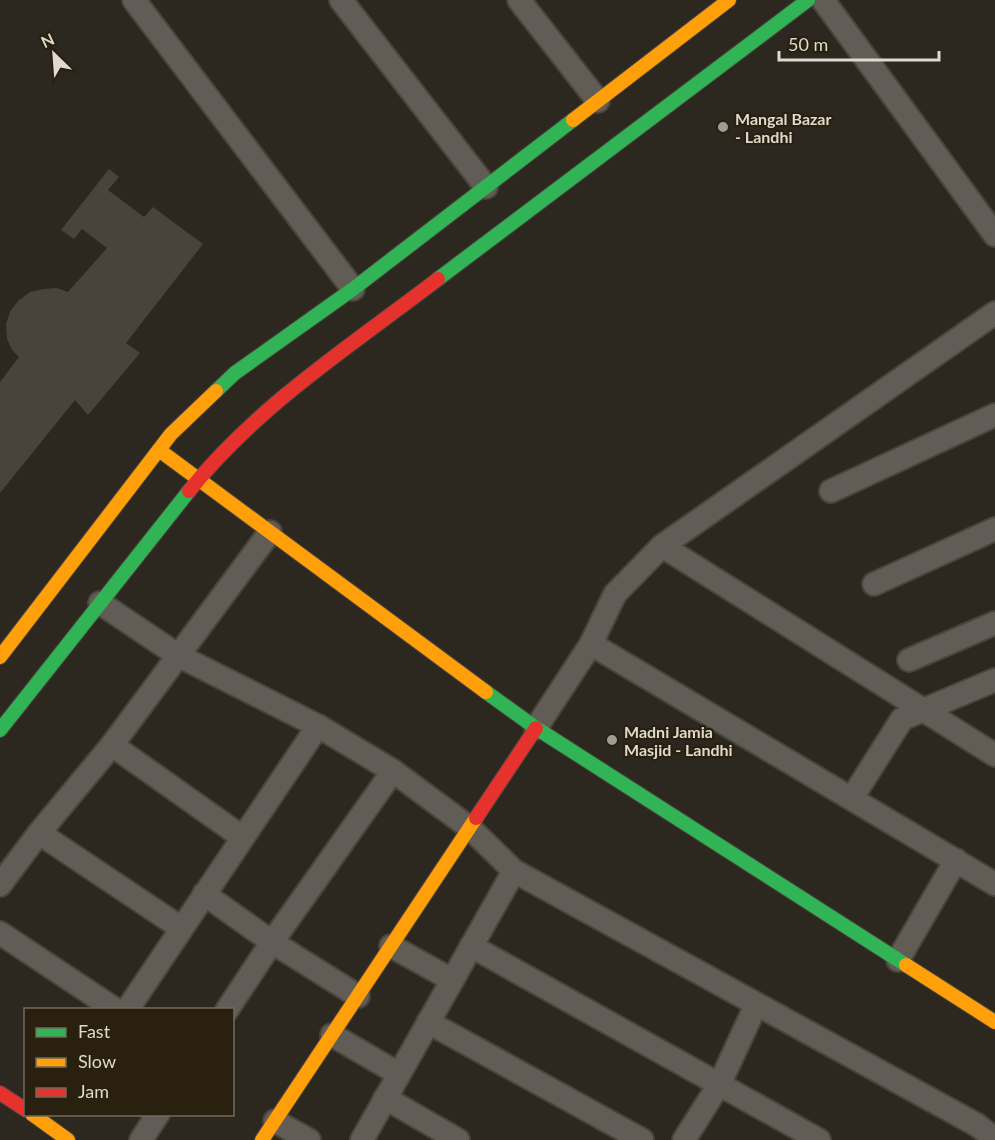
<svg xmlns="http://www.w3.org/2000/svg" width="995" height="1140" font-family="Lato,sans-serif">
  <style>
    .building { fill: #48433b }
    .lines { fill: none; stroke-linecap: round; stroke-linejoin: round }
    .street-casing { stroke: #49453d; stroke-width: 26 }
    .fast-casing { stroke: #49453d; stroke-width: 16 }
    .slow-casing { stroke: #49453d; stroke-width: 16 }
    .jam-casing { stroke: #49453d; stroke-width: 16 }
    .street { stroke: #615d56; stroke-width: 22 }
    .fast { stroke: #30b455; stroke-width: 14 }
    .slow { stroke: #ff9f0a; stroke-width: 14 }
    .jam { stroke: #e5322d; stroke-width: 14 }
    .poi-dot { fill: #a19b91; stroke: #292010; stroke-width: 2 }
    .labels { text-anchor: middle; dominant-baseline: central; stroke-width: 4.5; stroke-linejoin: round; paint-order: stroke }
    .poi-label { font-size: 16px; font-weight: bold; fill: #dfd9ce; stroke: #292010; text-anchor: start }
  </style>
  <rect width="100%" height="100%" fill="#2d281f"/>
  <!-- building -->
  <polygon class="building" points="109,169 119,177 108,190 144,217 153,207 203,244 126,343 140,353 88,415 75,400 0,493 0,382 19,357 12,350 7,339 6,324 10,312 18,301 30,292 44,289 57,288 68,292 107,248 82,229 74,239 61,230"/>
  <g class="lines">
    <defs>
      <g id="street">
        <polyline points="134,0 353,289"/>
        <polyline points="341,0 486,187"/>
        <polyline points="519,0 598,101"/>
        <polyline points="823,0 995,235"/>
        <polyline points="831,491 995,415"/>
        <polyline points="662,546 995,755"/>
        <polyline points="874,584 995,529"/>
        <polyline points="100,603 179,656 318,726 393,771 470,828 514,871 977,1125 995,1139"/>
        <polyline points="591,644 995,884"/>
        <polyline points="909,660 995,623"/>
        <polyline points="536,728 591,644 615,594 662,546 995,313"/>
        <polyline points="112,745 242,837"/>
        <polyline points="852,798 902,719 995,680"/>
        <polyline points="39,833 181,928"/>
        <polyline points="0,885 39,833 112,745 270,532"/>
        <polyline points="204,894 272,942 358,996"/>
        <polyline points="0,933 116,1010"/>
        <polyline points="391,946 452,980"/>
        <polyline points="471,946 819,1140"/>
        <polyline points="898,960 956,860"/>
        <polyline points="127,1010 318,726"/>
        <polyline points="227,1010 272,942 393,771"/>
        <polyline points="428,1022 642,1140"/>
        <polyline points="332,1035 399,1074"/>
        <polyline points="385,1098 458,1140"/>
        <polyline points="275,1121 309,1140"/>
        <polyline points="141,1140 158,1114"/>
        <polyline points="362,1140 514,871"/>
        <polyline points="684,1140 720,1083 756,1005"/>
      </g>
      <g id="fast">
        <polyline points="438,279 808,0"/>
        <polyline points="216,391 235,373 353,289 573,120"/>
        <polyline points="486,692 536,728 906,965"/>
        <polyline points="0,730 189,491"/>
      </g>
      <g id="slow">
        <polyline points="573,120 729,0"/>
        <polyline points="159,450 486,692"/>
        <polyline points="0,657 171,434 216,391"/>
        <polyline points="906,965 995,1022"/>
        <polyline points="32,1114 68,1140"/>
        <polyline points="262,1140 476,818"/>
      </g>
      <g id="jam">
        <path d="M189,491C258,405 352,345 438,279"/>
        <polyline points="476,818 536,728"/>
        <polyline points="0,1093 26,1110"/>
      </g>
    </defs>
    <!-- street casing -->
    <use href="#street" class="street-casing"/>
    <!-- fast casing -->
    <use href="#fast" class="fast-casing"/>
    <!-- slow casing -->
    <use href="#slow" class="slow-casing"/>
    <!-- jam casing -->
    <use href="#jam" class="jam-casing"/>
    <!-- street -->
    <use href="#street" class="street"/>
    <!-- fast -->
    <use href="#fast" class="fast"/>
    <!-- slow -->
    <use href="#slow" class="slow"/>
    <!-- jam -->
    <use href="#jam" class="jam"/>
  </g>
  <!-- markers -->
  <g class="poi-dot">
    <circle cx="723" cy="127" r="6"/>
    <circle cx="612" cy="740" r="6"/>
  </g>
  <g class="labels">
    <!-- poi labels -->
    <g class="poi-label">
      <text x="735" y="118">Mangal Bazar<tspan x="735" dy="18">- Landhi</tspan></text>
      <text x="624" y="731">Madni Jamia<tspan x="624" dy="18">Masjid - Landhi</tspan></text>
    </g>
  </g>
  <!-- legend -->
  <rect x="24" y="1008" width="210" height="108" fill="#292010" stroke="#726a5c" stroke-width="1.5"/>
  <rect x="36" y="1028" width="30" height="9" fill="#30b455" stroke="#726a5c" stroke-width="1.5"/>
  <text x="78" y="1038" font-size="18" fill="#dfd9ce">Fast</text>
  <rect x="36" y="1058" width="30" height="9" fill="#ff9f0a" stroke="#726a5c" stroke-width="1.5"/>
  <text x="78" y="1068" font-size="18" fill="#dfd9ce">Slow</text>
  <rect x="36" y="1088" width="30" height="9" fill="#e5322d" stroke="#726a5c" stroke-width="1.5"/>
  <text x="78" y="1098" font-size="18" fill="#dfd9ce">Jam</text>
  <!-- north arrow -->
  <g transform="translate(54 54) rotate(335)" stroke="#292010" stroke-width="4.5" paint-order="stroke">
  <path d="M0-4.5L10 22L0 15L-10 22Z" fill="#dfd9ce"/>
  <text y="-9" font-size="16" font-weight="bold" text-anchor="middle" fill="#dfd9ce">N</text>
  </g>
  <!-- scale -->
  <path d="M779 51v9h160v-9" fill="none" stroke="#dfd9ce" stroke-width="3"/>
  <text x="788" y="51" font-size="18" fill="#dfd9ce" stroke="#292010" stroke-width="4.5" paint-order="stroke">50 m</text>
</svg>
